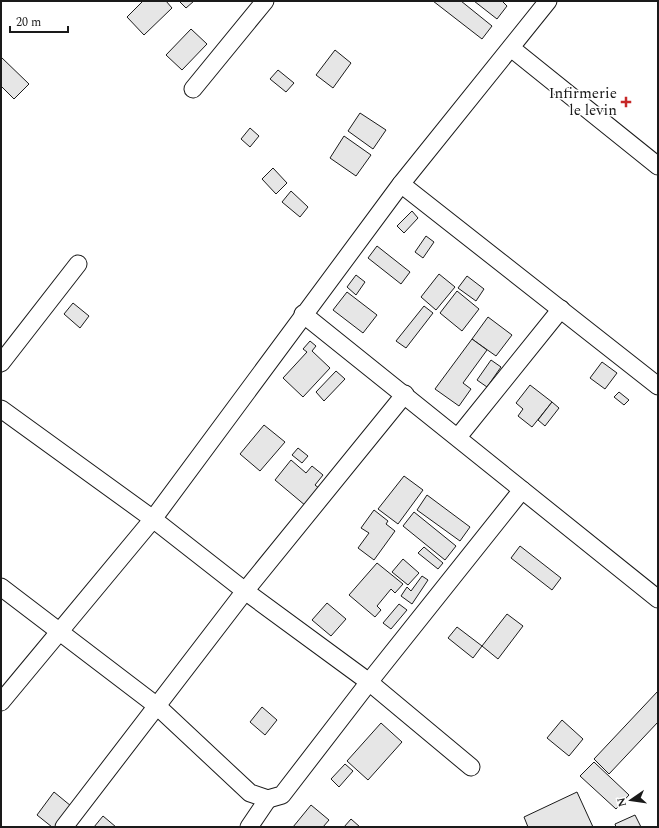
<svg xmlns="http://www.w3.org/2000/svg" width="659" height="828" font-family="Spectral,serif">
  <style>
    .building { fill: #e6e6e6; stroke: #1a1a1a }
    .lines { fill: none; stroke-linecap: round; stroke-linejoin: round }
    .street-casing { stroke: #1a1a1a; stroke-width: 19 }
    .street { stroke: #fff; stroke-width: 17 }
    .poi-dot { fill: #c62828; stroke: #fff; stroke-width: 1.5 }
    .labels { text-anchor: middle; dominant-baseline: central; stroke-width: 3; stroke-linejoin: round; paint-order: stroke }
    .poi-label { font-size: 15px; fill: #1a1a1a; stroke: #fff; text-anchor: end }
  </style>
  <rect width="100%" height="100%" fill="#fff"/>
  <!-- building -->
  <g class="building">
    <polygon points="143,1 166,1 172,8 144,35 127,17"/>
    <polygon points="179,1 194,1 186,8"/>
    <polygon points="433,1 461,1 492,26 482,39"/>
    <polygon points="474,1 502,1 507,6 497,19"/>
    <polygon points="191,29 207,44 182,70 166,55"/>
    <polygon points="335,50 351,63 333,88 316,75"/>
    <polygon points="1,57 29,84 14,99 1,86"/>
    <polygon points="278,70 294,83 286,92 270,79"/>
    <polygon points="360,113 386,130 373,149 348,131"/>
    <polygon points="250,128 259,136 250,147 241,139"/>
    <polygon points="344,136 371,155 356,176 330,158"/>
    <polygon points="273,168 287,183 276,194 262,179"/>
    <polygon points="291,191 308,207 300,217 282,202"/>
    <polygon points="412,211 418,218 404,233 397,226"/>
    <polygon points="426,236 434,242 423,258 415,252"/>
    <polygon points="377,246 410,272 401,284 368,258"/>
    <polygon points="439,274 455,287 436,310 421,297"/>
    <polygon points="356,275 365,282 356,295 347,287"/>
    <polygon points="467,276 484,289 476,301 458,288"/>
    <polygon points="457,291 479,309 462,331 440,313"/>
    <polygon points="347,292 377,315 363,333 333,310"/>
    <polygon points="73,303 89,316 80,328 64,314"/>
    <polygon points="424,306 433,313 406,348 396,341"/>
    <polygon points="488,317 512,335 496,356 472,339"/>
    <polygon points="472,339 487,350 463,383 471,389 459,406 435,389"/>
    <polygon points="310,341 316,346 312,351 330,368 303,397 283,378 307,352 303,349"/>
    <polygon points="491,360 501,367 487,387 477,380"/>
    <polygon points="602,362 617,373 605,389 590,378"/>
    <polygon points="336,371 345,379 324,401 316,392"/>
    <polygon points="530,385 552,402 532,427 518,416 523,409 516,403"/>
    <polygon points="619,392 629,400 624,405 614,397"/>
    <polygon points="552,402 559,408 545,426 538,420"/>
    <polygon points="264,425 285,442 260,471 240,454"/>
    <polygon points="298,448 308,456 302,463 292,455"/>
    <polygon points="291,460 306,473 312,466 323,475 315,485 320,489 306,506 275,480"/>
    <polygon points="404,476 423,490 398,524 378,509"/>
    <polygon points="427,495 470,527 460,541 417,510"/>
    <polygon points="374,510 388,521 386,524 395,531 374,560 358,548 369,533 361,528"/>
    <polygon points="414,512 456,546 445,560 403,526"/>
    <polygon points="520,546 561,578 552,590 511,558"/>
    <polygon points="424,547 443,563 438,569 418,553"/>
    <polygon points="403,559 419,573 408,585 392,572"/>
    <polygon points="377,563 403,584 395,593 391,589 377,606 381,610 375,617 349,595"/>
    <polygon points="422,576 428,580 412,604 401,596 407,587 411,591"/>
    <polygon points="327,603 346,619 331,636 312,620"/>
    <polygon points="399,604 407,610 391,629 383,623"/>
    <polygon points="507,614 523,626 498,659 482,646"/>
    <polygon points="457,627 482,646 473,658 448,638"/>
    <polygon points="658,691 658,722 609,774 594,759"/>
    <polygon points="262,707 277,720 265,735 250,722"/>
    <polygon points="562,720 583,739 569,756 547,738"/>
    <polygon points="381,723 402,742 368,780 347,761"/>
    <polygon points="594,762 629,795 616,809 580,776"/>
    <polygon points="345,764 353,771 339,787 331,779"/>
    <polygon points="54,792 71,806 55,827 52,827 37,815"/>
    <polygon points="577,792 593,827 528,827 524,817"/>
    <polygon points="311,805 329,820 323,827 293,827"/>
    <polygon points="635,815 641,827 616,827 615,824"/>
    <polygon points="103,816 116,827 94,827"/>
    <polygon points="351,819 360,827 344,827"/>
  </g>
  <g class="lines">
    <defs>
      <g id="street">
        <polyline points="511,48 658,166"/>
        <polyline points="193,89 265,1"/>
        <polyline points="401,184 658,386"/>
        <polyline points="303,314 658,599"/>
        <polyline points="1,363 78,264"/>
        <polyline points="1,409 153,519 245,591 369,682 471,767"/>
        <polyline points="458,437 561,309"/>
        <polyline points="1,587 157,706 250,793 268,799 282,795 369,682 522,490"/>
        <polyline points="1,702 153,519 401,184 548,1"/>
        <polyline points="64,827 245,591 405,394"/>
        <polyline points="249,827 268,799"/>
      </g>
    </defs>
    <!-- street casing -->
    <use href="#street" class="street-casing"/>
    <!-- street -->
    <use href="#street" class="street"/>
  </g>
  <!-- markers -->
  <path class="poi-dot" d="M624 96h4v4h4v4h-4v4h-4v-4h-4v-4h4z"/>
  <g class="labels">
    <!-- poi labels -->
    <g class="poi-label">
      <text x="617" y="93">Infirmerie<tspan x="617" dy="17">le levin</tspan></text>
    </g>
  </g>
  <!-- border -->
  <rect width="659" height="828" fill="none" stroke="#1a1a1a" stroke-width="4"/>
  <!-- north arrow -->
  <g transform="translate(631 800) rotate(257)" stroke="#ffffff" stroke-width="3" paint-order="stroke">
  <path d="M0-3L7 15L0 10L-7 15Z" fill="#1a1a1a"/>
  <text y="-6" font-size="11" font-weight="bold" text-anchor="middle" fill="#1a1a1a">N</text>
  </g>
  <!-- scale -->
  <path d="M10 26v6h58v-6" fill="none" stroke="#1a1a1a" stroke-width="2"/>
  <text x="16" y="26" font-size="12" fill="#1a1a1a" stroke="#ffffff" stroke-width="3" paint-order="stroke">20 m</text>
</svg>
